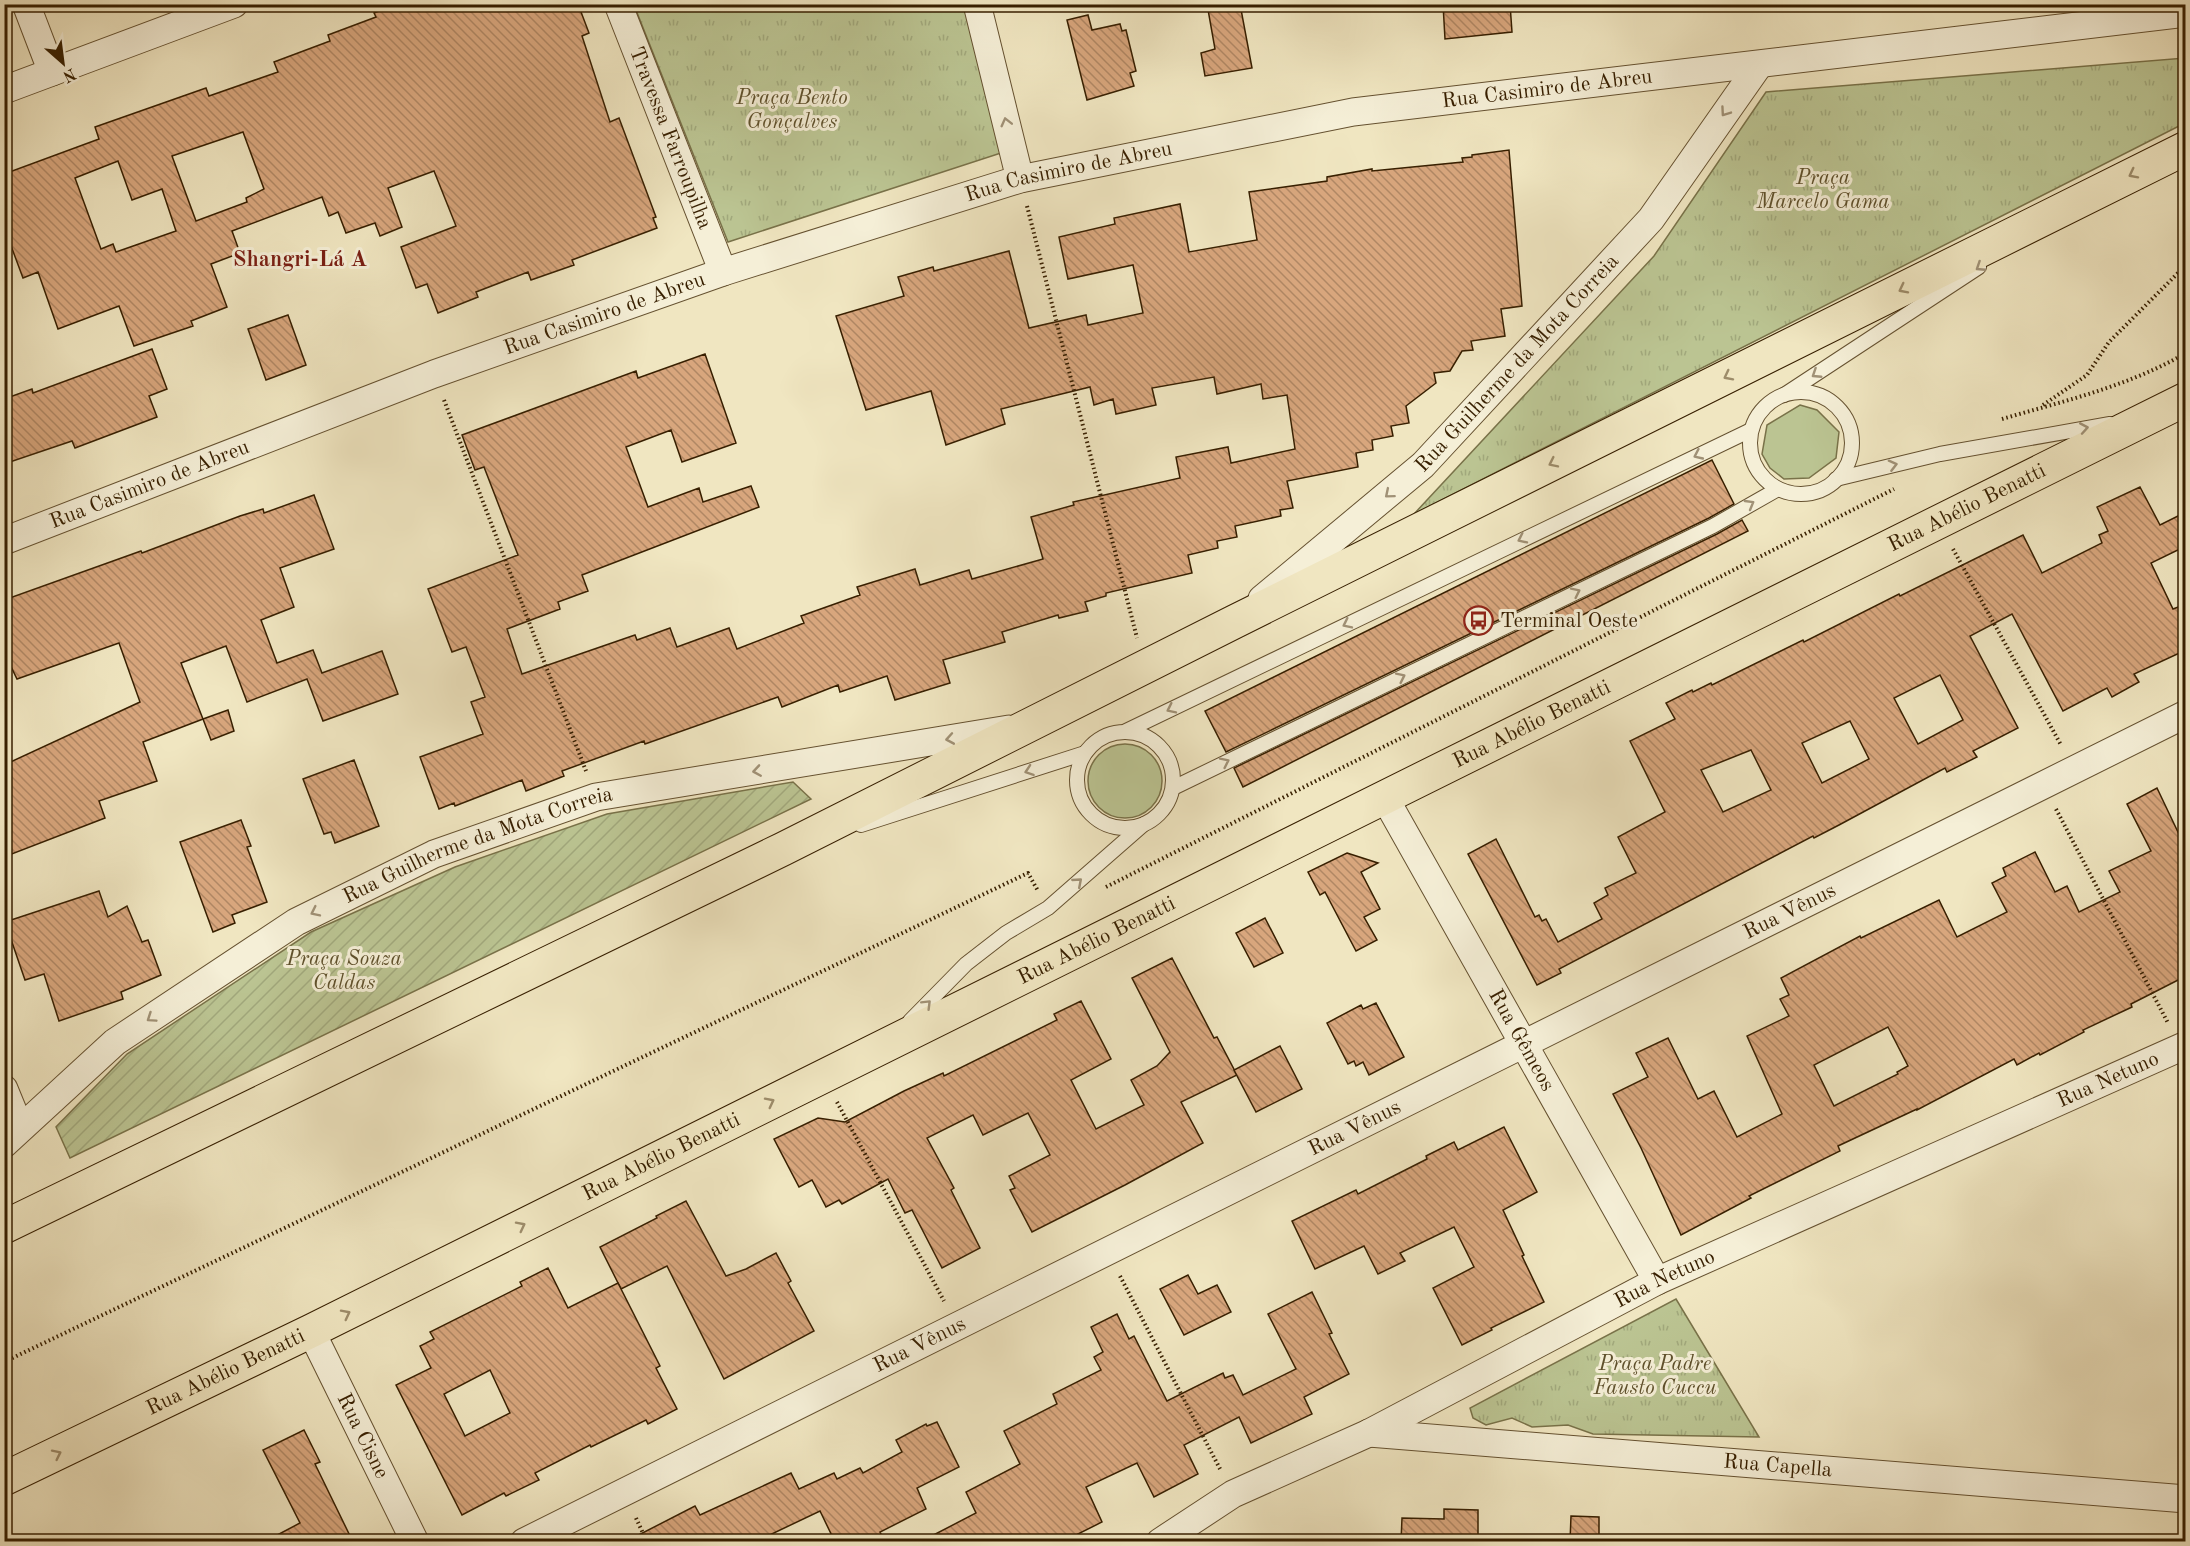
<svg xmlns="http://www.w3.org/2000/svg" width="2190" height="1546" font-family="'Old Standard TT',serif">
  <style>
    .grass { fill: #bbc492; stroke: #797249; stroke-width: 1.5 }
    .park { fill: url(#park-tufts); stroke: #797249; stroke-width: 1.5 }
    .garden { fill: url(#garden-furrows); stroke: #797249; stroke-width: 1.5 }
    .building { fill: url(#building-back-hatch); stroke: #371f00; stroke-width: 1.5; fill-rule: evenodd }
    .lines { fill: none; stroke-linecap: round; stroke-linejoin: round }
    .lane-casing { stroke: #655130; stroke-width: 16 }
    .street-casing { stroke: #655130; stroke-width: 29 }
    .primary-casing { stroke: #371f00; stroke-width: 35 }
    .path { stroke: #371f00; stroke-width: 4; stroke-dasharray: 1.5 3; stroke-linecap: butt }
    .lane { stroke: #f5efd7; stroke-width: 14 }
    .street { stroke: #f5efd7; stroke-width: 27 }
    .primary { stroke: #f0e6c1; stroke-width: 33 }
    .oneway { stroke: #a09176 }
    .oneway2 { stroke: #9d8c6a }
    .labels { text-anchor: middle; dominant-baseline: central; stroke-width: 6; stroke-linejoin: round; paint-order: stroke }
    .street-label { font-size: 21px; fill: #371f00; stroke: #f5efd7 }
    .park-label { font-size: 21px; font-style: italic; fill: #5f512c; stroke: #f5efd7 }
    .poi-label { font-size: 21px; fill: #371f00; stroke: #f5efd7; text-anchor: start }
    .neighbourhood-label { font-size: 22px; font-weight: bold; fill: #7a1f14; stroke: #f5efd7 }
  </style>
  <defs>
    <pattern id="park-tufts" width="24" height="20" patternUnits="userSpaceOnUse" patternTransform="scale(1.5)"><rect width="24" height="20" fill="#bbc492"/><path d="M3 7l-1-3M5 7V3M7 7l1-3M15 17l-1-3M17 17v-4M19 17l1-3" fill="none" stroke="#a1a87c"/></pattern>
    <pattern id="garden-furrows" width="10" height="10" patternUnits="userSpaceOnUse" patternTransform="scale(1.5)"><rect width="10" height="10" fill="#bbc492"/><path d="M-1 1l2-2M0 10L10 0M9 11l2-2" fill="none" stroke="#a1a87c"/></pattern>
    <pattern id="building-back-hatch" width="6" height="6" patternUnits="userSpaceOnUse" patternTransform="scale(1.5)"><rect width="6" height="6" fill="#d8a67d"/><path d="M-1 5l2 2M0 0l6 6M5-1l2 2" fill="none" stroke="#b08764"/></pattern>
  </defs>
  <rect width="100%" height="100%" fill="#f0e6c1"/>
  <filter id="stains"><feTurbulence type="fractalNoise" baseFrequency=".00333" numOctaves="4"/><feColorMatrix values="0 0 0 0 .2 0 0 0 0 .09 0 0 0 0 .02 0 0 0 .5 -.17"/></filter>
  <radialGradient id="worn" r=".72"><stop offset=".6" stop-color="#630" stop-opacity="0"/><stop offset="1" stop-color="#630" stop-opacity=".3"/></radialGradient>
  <!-- grass -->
  <g class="grass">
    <polygon points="1800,405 1817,410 1839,432 1836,458 1809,478 1784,479 1770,468 1762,454 1767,425"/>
    <circle cx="1125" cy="781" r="37"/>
  </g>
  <!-- park -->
  <g class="park">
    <polygon points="634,5 967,5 1004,152 728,242"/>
    <polygon points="2185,58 2185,123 1414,514 1654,256 1766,92"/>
    <polygon points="1676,1299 1759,1437 1593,1434 1568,1425 1532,1427 1512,1418 1486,1425 1473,1418 1470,1408"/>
  </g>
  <!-- garden -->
  <polygon class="garden" points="793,782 811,799 70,1158 56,1127 127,1054 311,932 455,867 607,814"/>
  <!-- building -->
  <g class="building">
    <path d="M397,4H578L589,33L582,36L610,122L619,118L656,217L653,218L657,228L572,260L574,265L531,280L528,272L476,292L478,297L438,313L427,284L416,288L401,247L456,226L434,171L388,188L402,227L380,236L375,223L346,233L338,212L329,216L322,197L232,231L240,253L211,264L227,307L191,321L193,326L134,346L119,306L58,329L38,272L23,278L4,227V174L99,139L95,127L206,88L209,96L278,72L274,62L330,41L328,35L376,17L374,13ZM243,132L264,189L246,198L247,202L196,221L172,156ZM118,161L132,200L162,189L176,231L116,252L113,244L101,249L75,178Z"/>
    <polygon points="1207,4 1240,4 1252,68 1205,76 1201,53 1215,49"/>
    <polygon points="1443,4 1510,4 1512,32 1445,39"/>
    <polygon points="1088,15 1092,30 1120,24 1122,31 1126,30 1136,71 1130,73 1134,86 1087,100 1067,20"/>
    <polygon points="1509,150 1522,306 1501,309 1505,336 1471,341 1473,350 1462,351 1450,371 1434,373 1436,383 1406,406 1409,423 1391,426 1393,436 1372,440 1373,450 1356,453 1358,467 1287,481 1293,508 1280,510 1281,516 1235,526 1237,537 1217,541 1218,548 1188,555 1192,573 1106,593 1106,596 1085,602 1088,611 1059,618 1058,615 1002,632 1005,642 943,660 950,683 895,700 887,676 840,692 838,685 782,707 778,697 645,744 644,741 562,771 564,776 526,791 522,780 455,806 454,803 439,809 420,757 483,734 471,702 485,697 466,647 452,652 428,589 518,555 484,467 475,470 462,435 636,371 638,378 705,354 736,443 682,462 671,430 626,447 648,507 699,488 703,502 751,486 759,507 582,575 588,591 558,602 560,609 507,629 522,674 635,635 637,640 670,628 677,647 729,628 737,649 804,623 801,616 860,595 857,587 915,569 920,585 969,570 972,579 1043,559 1031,517 1074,505 1073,502 1180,478 1176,457 1228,447 1231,463 1295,449 1287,395 1263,399 1261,384 1217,394 1214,377 1152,388 1156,405 1116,414 1113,399 1094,405 1090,387 1001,409 1005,424 946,445 931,391 866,410 836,316 904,296 898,277 933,267 934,271 1009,251 1029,328 1086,315 1088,325 1143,313 1133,265 1068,279 1059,237 1115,224 1114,218 1180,204 1189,252 1257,240 1249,192 1327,181 1327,177 1372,169 1372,171 1463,162 1462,158 1472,157 1472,155"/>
    <polygon points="288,315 306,365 266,380 248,329"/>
    <polygon points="152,349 167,389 149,396 157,417 75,448 72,441 4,464 4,399 32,389 33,393"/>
    <polygon points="1712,460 1734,504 1709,518 1226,752 1205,711"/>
    <path d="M2140,487L2160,525L2186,512V546L2151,563L2173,609L2186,604V650L2134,674L2139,682L2112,697L2107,688L2063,711L2012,614L1970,636L2018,728L1973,751L1977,757L1947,772L1945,768L1839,825L1814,838L1813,836L1559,969L1561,973L1537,985L1468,854L1496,839L1535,917L1539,915L1542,921L1546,919L1558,942L1602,919L1594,903L1608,895L1605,888L1636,873L1618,837L1665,812L1630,741L1675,719L1666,703L1692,690L1693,692L1711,683L1712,685L1803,640L1804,642L1899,594L1900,596L2023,535L2042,573L2102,543L2099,535L2108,531L2097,507ZM1940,675L1963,720L1918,744L1894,698ZM1850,721L1869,759L1822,783L1802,743ZM1751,750L1771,790L1723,812L1701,770Z"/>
    <polygon points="314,495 334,549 280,568 294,607 261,620 277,663 313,650 322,673 382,651 398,694 323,721 307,679 247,702 226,646 181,663 203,719 143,742 157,781 99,801 105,818 4,857 4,765 140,702 119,643 17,679 4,652 4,600 141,551 142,553 240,516 263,509 264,513"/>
    <polygon points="1742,520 1748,531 1243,787 1234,768 1717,534"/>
    <polygon points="228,710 234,731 211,740 203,719"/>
    <polygon points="354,760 379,826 335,843 331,832 324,834 303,779"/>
    <path d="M2157,788L2186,849V976L2131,1004L2132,1007L2083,1030L2084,1032L2040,1055L2039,1053L2017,1065L2014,1059L1917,1110V1109L1838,1146L1840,1151L1749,1196L1751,1198L1681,1235L1641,1148L1613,1094L1648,1077L1636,1053L1668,1038L1698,1099L1714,1091L1737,1137L1782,1114L1747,1036L1789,1016L1780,999L1789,995L1781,978L1860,936L1861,938L1939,900L1957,937L2007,912L1992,883L2006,876L2003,868L2035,852L2055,892L2067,886L2079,912L2120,892L2109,871L2151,851L2127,804ZM1888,1027L1908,1066L1897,1072L1898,1074L1834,1106L1814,1065Z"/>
    <polygon points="241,820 251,846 247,847 267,902 232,915 235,923 213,932 180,842"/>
    <polygon points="1347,853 1378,863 1361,872 1380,909 1364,917 1377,940 1356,951 1325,892 1320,895 1308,872"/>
    <polygon points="99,891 108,917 127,906 142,942 148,940 161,975 121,992 123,999 59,1021 44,974 25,980 5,922"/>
    <polygon points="1265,918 1283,953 1254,967 1236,933"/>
    <polygon points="1172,958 1214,1038 1217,1037 1237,1075 1181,1102 1203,1143 1125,1185 1032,1232 1010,1190 1015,1188 1009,1176 1050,1155 1028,1113 983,1135 973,1115 927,1138 954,1188 951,1190 980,1248 942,1268 912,1210 905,1213 888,1179 842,1204 839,1200 826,1207 812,1180 799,1187 774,1139 818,1118 845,1122 904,1091 943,1073 944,1076 1057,1020 1054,1014 1081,1001 1111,1059 1071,1080 1096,1129 1144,1105 1131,1080 1157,1066 1170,1052 1132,978"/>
    <polygon points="1376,1003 1404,1057 1369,1075 1363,1062 1356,1066 1354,1061 1348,1064 1327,1023 1361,1005 1363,1009"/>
    <polygon points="1280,1046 1302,1089 1256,1112 1234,1070"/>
    <polygon points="1504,1127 1537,1192 1503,1210 1524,1255 1522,1256 1544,1302 1491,1328 1492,1330 1462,1345 1433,1288 1474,1267 1454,1227 1400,1253 1405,1261 1378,1274 1364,1246 1315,1269 1292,1221 1356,1190 1358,1194 1427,1159 1426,1156 1454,1142 1458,1150"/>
    <polygon points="686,1201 726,1276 746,1269 776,1253 791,1281 788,1283 814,1331 724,1379 667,1266 621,1289 600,1247 657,1218 656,1216"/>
    <path d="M548,1268L568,1308L618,1283L660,1366L656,1368L677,1409L648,1424L646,1420L591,1447L590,1445L535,1473L539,1480L506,1496L504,1493L462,1515L396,1385L431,1368L420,1346L434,1339L430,1332L522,1286L520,1282ZM490,1370L510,1413L465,1436L444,1394Z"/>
    <polygon points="1188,1275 1198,1294 1217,1285 1231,1312 1184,1335 1160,1289"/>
    <polygon points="1312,1292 1332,1333 1329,1334 1349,1374 1304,1397 1312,1414 1251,1443 1239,1417 1184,1445 1198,1474 1154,1497 1137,1463 1086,1487 1102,1522 1062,1542 920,1542 976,1513 966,1492 1020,1464 1004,1431 1057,1404 1053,1394 1101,1370 1094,1357 1103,1352 1091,1327 1117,1314 1129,1339 1134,1336 1167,1401 1223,1373 1225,1378 1233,1375 1243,1395 1296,1369 1268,1314"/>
    <polygon points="937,1422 959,1467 917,1488 926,1509 880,1532 885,1542 835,1542 820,1511 755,1542 625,1542 695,1506 700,1515 791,1473 799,1489 834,1473 837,1479 860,1468 863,1473 902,1452 896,1440 926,1424 927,1426"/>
    <polygon points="304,1430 320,1462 315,1464 353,1542 264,1542 300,1523 263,1450"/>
    <polygon points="1444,1509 1478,1510 1478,1542 1401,1542 1402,1518 1444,1519"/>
    <polygon points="1571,1516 1599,1517 1599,1542 1570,1542"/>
  </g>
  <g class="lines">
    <defs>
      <g id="lane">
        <circle cx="1801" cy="443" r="51"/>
        <polyline points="1784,395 1979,267"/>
        <polyline points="1836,479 1940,454 2110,424"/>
        <polyline points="1126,731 1751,430"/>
        <circle cx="1125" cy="780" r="48"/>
        <polyline points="1173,788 1713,526 1778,489"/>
        <polyline points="861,825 1085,753"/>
        <polyline points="910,1021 966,964 1006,933 1048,908 1144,824"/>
      </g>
      <g id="street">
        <polyline points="26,4 52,72"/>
        <path id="s1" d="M618,4L723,272"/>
        <polyline points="977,4 1020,179"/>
        <polyline points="4,90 234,4"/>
        <path id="s2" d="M4,541L434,374L723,272L1020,179L1353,112L2186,13"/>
        <path id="s3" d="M1262,599L1423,465L1651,219L1759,65"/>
        <path id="s4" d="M1385,798L1657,1281"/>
        <polyline points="4,1089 20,1128"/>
        <path id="s5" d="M4,1144L115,1042L296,922L434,854L596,797L1009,729"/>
        <path id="s6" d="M311,1331L415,1542"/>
        <path id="s7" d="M1369,1433L2186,1499"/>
        <path id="s8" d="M524,1542L2186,714"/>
        <path id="s9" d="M1160,1542L1233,1494L1369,1433L1657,1281L2186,1045"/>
      </g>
      <g id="primary">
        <polyline points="4,1227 783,849 1234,622 2186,148"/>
        <path id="s10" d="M4,1479L311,1331L2186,399"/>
      </g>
    </defs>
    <!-- lane casing -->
    <use href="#lane" class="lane-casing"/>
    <!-- street casing -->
    <use href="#street" class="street-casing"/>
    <!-- primary casing -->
    <use href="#primary" class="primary-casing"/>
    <!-- path -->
    <g class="path">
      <polyline points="1027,206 1137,638"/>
      <polyline points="444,400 586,771"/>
      <polyline points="2043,405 2087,375 2109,342 2186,265"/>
      <path d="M2002,419C2064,401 2129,386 2186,353"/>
      <polyline points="1953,549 2061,745"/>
      <polyline points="2056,809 2168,1023"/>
      <polyline points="1106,887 1894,489"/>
      <polyline points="837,1102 944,1301"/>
      <polyline points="1120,1276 1220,1469"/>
      <polyline points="4,1362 1028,873 1038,891"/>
      <polyline points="636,1518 647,1542"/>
    </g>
    <!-- lane -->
    <use href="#lane" class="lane"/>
    <!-- street -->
    <use href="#street" class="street"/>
    <!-- primary -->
    <use href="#primary" class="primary"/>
  </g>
  <!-- one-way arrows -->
  <defs><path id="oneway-chevron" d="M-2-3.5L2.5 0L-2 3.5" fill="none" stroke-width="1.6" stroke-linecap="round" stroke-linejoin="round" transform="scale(1.5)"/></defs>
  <g class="oneway">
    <use href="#oneway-chevron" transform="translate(1725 112) rotate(125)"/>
    <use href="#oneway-chevron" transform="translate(1006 122) rotate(-104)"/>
    <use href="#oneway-chevron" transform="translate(1980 267) rotate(147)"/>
    <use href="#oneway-chevron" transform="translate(1816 374) rotate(147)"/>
    <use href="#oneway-chevron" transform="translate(2084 428) rotate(-10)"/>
    <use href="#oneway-chevron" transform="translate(1698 455) rotate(155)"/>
    <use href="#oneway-chevron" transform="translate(1893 465) rotate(-14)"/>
    <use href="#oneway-chevron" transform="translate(1389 494) rotate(140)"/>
    <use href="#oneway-chevron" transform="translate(1750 504) rotate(-30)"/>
    <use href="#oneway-chevron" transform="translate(1522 539) rotate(154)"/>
    <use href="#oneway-chevron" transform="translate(1576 592) rotate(-26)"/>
    <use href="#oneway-chevron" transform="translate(1347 624) rotate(154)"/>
    <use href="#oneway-chevron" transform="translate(1401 677) rotate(-26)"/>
    <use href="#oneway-chevron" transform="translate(1171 709) rotate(154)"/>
    <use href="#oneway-chevron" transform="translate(950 739) rotate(170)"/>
    <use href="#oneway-chevron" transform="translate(1225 762) rotate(-26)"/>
    <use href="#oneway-chevron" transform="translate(757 771) rotate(171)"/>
    <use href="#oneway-chevron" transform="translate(1029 771) rotate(161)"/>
    <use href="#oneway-chevron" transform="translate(1078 882) rotate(-41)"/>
    <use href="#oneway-chevron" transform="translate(315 912) rotate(154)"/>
    <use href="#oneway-chevron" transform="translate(927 1004) rotate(-45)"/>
    <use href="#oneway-chevron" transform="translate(151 1018) rotate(146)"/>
  </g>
  <g class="oneway2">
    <use href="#oneway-chevron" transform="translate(2133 174) rotate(153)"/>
    <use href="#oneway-chevron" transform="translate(1903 289) rotate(153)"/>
    <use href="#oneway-chevron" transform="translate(1728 376) rotate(153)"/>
    <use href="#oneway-chevron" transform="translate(1553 463) rotate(154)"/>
    <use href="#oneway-chevron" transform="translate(770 1102) rotate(-27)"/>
    <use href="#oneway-chevron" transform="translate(521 1226) rotate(-27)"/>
    <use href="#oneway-chevron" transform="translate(346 1314) rotate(-27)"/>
    <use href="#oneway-chevron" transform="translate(57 1454) rotate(-26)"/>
  </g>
  <!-- icons -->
  <defs>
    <symbol id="bus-ring" viewBox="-11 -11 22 22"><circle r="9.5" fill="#f5efd7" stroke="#8f2418" stroke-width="1.5"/><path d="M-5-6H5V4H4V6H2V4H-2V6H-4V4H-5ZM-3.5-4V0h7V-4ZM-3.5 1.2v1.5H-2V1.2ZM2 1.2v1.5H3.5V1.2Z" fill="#8f2418"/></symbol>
  </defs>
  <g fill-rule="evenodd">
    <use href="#bus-ring" x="1462" y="604" width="33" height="33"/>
  </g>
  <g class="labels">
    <!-- street labels -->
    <g class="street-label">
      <text stroke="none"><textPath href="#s2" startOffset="1614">Rua Casimiro de Abreu</textPath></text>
      <text stroke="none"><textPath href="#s1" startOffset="144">Travessa Farroupilha</textPath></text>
      <text stroke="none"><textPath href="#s2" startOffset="1128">Rua Casimiro de Abreu</textPath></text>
      <text stroke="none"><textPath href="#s2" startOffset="642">Rua Casimiro de Abreu</textPath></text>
      <text stroke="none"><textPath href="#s3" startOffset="348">Rua Guilherme da Mota Correia</textPath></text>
      <text stroke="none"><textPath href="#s2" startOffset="156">Rua Casimiro de Abreu</textPath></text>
      <text stroke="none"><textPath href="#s10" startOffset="2190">Rua Abélio Benatti</textPath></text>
      <text stroke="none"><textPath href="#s10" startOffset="1704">Rua Abélio Benatti</textPath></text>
      <text stroke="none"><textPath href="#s5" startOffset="566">Rua Guilherme da Mota Correia</textPath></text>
      <text stroke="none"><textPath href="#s8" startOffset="1414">Rua Vênus</textPath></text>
      <text stroke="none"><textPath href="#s10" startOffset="1218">Rua Abélio Benatti</textPath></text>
      <text stroke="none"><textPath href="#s4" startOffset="278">Rua Gêmeos</textPath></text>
      <text stroke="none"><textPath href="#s9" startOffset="1056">Rua Netuno</textPath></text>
      <text stroke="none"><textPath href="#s8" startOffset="928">Rua Vênus</textPath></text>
      <text stroke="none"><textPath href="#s10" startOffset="732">Rua Abélio Benatti</textPath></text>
      <text stroke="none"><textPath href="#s9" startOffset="570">Rua Netuno</textPath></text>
      <text stroke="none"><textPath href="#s8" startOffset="442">Rua Vênus</textPath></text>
      <text stroke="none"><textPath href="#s10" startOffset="246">Rua Abélio Benatti</textPath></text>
      <text stroke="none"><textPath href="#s6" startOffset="117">Rua Cisne</textPath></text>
      <text stroke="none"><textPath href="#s7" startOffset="410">Rua Capella</textPath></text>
    </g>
    <!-- park labels -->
    <g class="park-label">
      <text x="792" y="98">Praça Bento<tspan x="792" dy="24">Gonçalves</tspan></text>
      <text x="1823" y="178">Praça<tspan x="1823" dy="24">Marcelo Gama</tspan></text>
      <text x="344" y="959">Praça Souza<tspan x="344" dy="24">Caldas</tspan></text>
      <text x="1655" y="1364">Praça Padre<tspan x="1655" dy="24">Fausto Cuccu</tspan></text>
    </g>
    <!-- poi labels -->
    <g class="poi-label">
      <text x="1500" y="621">Terminal Oeste</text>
    </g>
    <!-- neighbourhood labels -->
    <g class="neighbourhood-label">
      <text x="300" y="260">Shangri-Lá A</text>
    </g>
  </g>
  <!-- margin -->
  <rect width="2190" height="1546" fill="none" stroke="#f0e6c1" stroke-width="24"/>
  <rect x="6" y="6" width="2178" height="1534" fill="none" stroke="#371f00" stroke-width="3"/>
  <rect x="12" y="12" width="2166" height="1522" fill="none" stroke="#371f00" stroke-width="1.5"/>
  <!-- north arrow -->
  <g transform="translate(63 63) rotate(152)" stroke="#f5efd7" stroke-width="4.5" paint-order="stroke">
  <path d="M0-4.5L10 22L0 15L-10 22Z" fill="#371f00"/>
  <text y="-9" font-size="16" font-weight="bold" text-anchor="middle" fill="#371f00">N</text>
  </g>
  <rect width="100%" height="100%" filter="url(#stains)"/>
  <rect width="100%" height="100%" fill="url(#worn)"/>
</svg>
